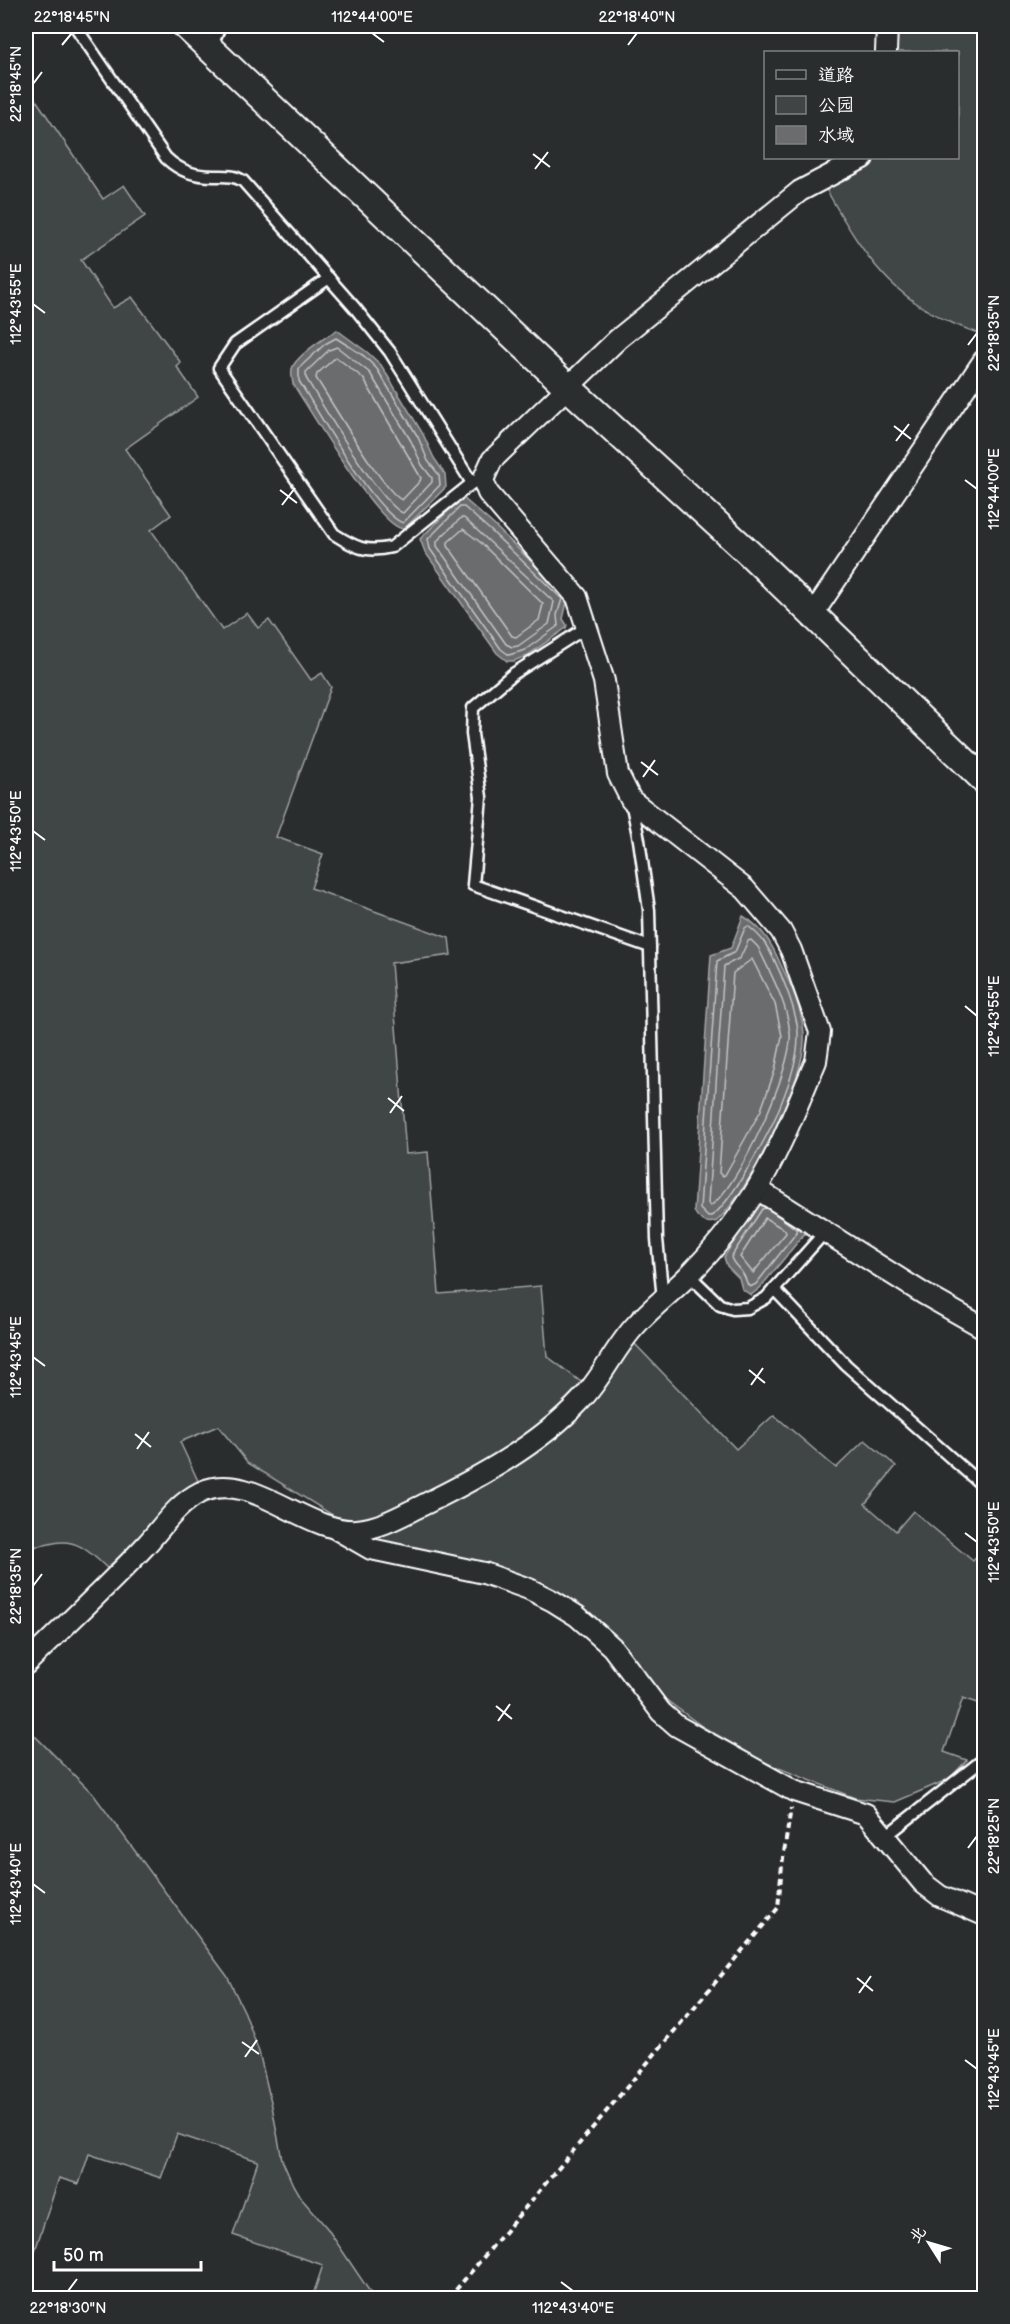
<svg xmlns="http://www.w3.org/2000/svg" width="1010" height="2324" font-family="'Balsamiq Sans','LXGW WenKai TC',sans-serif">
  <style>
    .green { fill: #414445; stroke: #a0a2a2; stroke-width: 1.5 }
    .water { fill: #6a6c6d; stroke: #a6a7a7; stroke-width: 1.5 }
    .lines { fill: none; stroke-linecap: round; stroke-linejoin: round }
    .shore { stroke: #c3c4c5; stroke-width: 1.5 }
    .service-casing { stroke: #fff; stroke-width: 15 }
    .minor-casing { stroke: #fff; stroke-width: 24 }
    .tertiary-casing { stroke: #fff; stroke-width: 30 }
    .path { stroke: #fff; stroke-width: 4; stroke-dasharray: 6 4.5; stroke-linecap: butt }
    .service { stroke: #2a2d2e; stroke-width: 10 }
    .minor { stroke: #2a2d2e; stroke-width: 20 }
    .tertiary { stroke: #2a2d2e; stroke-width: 26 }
    .ticks { fill: none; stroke: #fff; stroke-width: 2 }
    .neatline { fill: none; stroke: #fff; stroke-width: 2 }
    .ticks-label { font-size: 15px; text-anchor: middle; fill: #fff }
  </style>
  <rect width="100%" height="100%" fill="#2a2d2e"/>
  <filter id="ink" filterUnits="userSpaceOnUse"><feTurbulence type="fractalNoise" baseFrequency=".0167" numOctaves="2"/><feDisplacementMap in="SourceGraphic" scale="12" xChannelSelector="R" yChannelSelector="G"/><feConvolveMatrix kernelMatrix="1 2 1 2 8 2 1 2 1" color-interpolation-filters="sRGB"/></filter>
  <g filter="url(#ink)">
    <!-- green -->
    <g class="green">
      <path d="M895,26H984V335C897,307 869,265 826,189L869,158H958V52H893Z"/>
      <path d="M26,85L103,199L124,185L145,216L81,260L113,308L132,297L181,363L177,367L198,397L125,449L171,515L151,530L222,630L247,613L258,628L269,620L311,680L322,673L331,687L276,837L323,854L311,888L449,938L451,955L391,963L406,1154L428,1152L439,1294L541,1286L547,1356L597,1394L633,1342L736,1449L774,1415L836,1468L865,1440L896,1466L865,1504L896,1531L913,1511L973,1561L984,1548V1705L963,1698L944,1752L967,1760L949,1779L895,1802L855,1798L766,1763L703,1727L665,1699L628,1652L607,1630L566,1596L502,1568L386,1548L248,1463L218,1426L180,1442L199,1483L107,1568C91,1553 77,1538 54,1543C44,1545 35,1548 26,1546Z"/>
      <polygon points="26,1727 93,1794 227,1976 245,2013 259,2052 272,2106 282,2160 293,2185 300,2197 327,2228 374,2298 312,2298 323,2265 233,2235 258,2161 177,2134 161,2178 89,2154 79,2184 59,2178 26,2278"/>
    </g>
    <!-- water -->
    <g class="water">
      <path d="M337,330L367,352L381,365L423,434L434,458L445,474L446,487L404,529C379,529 309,408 293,384C292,379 291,374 292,369C295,356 326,337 337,330Z"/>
      <polygon points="462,497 494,525 568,598 563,619 567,625 566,628 528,655 514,661 507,661 497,653 425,552 420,539"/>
      <path d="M743,916C763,928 772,944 781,965C792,987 802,1009 804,1033C808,1077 749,1191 717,1221C706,1225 699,1221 694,1211L711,955L731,948Z"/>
      <polygon points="760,1201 803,1227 805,1233 760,1288 751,1295 742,1289 739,1278 727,1266 724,1257"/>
    </g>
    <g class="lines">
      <!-- shore -->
      <g class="shore">
        <path d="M336,338L364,356L377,369L418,437L428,461L439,475L440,485L403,523C375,513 317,410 299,381V368L325,344Z"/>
        <path d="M337,347L370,373L411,441L422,465L432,478V482L403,513C381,505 321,403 306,378V372L329,350Z"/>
        <path d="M336,357L363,378L421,478L420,481L402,500C385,494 330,399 316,378L317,374Z"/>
        <polygon points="460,507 464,507 490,530 562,599 557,615 558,626 525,650 509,655 501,649 430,549 428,539"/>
        <polygon points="461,518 464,518 554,602 549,624 518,646 512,647 506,644 437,546 437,541"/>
        <polygon points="463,529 480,542 543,604 539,620 516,637 512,636 448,546 448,542"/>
        <path d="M748,926C753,930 760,936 764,942C777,961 799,1014 798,1037C798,1062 786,1092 776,1116C768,1134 725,1215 708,1217L700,1209L717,961L735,952L745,928Z"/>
        <path d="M751,940L758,947C771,975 787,1002 790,1033C794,1065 738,1190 710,1206L708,1203L724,966L740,958L748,941Z"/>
        <polygon points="752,959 775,1004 782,1036 775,1070 761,1110 725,1175 722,1176 719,1173 733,973"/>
        <path d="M766,1208L762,1209L731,1257C733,1265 739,1267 743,1274C747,1279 745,1283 750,1287L756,1284L797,1232L796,1229L770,1210"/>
        <polygon points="765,1218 785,1230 786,1233 753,1273 740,1257"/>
      </g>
      <defs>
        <g id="service">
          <path d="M75,26L166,158C181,172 195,176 215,176C225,176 234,175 243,181L355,308L390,352L472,483"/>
          <polyline points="211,48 220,26"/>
          <path d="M329,278L235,344L219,368L334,534C356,548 366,553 392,547L476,480"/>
          <polyline points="587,627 513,674 473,708 472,734 481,797 473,885 650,947"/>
          <polyline points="631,801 639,840 649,910 657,1239 663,1299"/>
          <polyline points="689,1275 720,1305 733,1309 748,1308 766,1298 825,1232"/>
          <polyline points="774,1289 846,1365 984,1487"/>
          <polyline points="886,1836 984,1759"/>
        </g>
        <g id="minor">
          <polyline points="886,52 887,26"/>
          <polyline points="813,614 984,360"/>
          <polyline points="757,1189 924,1294 984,1328"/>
          <polyline points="338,1530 371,1549 484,1573 529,1589 553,1601 577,1616 612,1647 661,1712 677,1726 794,1791 866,1814 923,1883 940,1896 984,1915"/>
          <path d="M26,1664C66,1624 108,1586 146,1545C164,1525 177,1504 201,1492C252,1469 306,1534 357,1530C381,1528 402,1515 423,1505C478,1478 539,1445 581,1400C603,1377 615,1347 636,1325C652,1307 671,1293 688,1276C712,1252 735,1223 753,1195C779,1153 797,1106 816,1061L820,1032L791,950L781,931L745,889L631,800L618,774L604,681L577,597L488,493L483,480L492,460L618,339L800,191L863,158"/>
        </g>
        <polyline id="tertiary" points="186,26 559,379 750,554 984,780"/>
      </defs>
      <!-- service casing -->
      <use href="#service" class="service-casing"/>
      <!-- minor casing -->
      <use href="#minor" class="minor-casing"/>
      <!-- tertiary casing -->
      <use href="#tertiary" class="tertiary-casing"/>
      <!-- path -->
      <polyline class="path" points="449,2298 778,1908 782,1865 791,1808"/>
      <!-- service -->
      <use href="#service" class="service"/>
      <!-- minor -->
      <use href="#minor" class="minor"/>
      <!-- tertiary -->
      <use href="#tertiary" class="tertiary"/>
    </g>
  </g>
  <!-- ticks -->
  <path class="ticks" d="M372,33L384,42M62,45L72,33M628,45L637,33M33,84L42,72M533,154L550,167M535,169L548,152M33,304L45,313M968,345L977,333M894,426L911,439M896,441L909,424M965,480L977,489M280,490L297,503M282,505L295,488M641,762L658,775M643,777L655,760M33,831L45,840M965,1006L977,1016M388,1098L404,1111M390,1113L402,1096M33,1357L45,1366M749,1370L765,1383M751,1385L763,1368M135,1434L151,1447M137,1449L149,1432M965,1533L977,1542M33,1586L42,1574M496,1706L512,1719M498,1721L510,1704M968,1848L977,1836M33,1884L45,1893M857,1978L873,1991M859,1993L871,1976M242,2042L259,2054M245,2057L257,2040M965,2060L977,2069M561,2282L573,2291M68,2291L77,2279"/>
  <!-- margin -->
  <rect width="1010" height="2324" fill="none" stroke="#2a2d2e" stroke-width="66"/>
  <!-- legend -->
  <rect x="764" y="51" width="195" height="108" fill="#2a2d2e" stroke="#7f8182" stroke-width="1.5"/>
  <rect x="776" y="70" width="30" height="9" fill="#2a2d2e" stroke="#7f8182" stroke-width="1.5"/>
  <text x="818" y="81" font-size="18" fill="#ffffff">道路</text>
  <rect x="776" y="96" width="30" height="18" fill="#414445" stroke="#7f8182" stroke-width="1.5"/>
  <text x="818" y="111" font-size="18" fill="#ffffff">公园</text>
  <rect x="776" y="126" width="30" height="18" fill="#6a6c6d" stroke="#7f8182" stroke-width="1.5"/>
  <text x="818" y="141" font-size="18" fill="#ffffff">水域</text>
  <!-- north arrow -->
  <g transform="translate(929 2243) rotate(307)" stroke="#2a2d2e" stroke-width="4.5" paint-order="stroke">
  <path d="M0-4.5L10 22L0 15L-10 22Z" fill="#ffffff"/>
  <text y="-9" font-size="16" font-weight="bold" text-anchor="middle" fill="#ffffff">北</text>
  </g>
  <!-- scale -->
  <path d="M54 2261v9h147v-9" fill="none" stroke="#ffffff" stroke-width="3"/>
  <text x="63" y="2261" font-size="18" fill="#ffffff" stroke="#2a2d2e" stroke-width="4.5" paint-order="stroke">50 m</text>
  <rect x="33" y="33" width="944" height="2258" class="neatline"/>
  <g class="ticks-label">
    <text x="72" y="22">22°18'45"N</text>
    <text x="372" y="22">112°44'00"E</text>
    <text x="637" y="22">22°18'40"N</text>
    <text transform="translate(16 84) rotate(-90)" y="5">22°18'45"N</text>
    <text transform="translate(16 304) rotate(-90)" y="5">112°43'55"E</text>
    <text transform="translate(994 333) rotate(-90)" y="5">22°18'35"N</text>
    <text transform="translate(994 489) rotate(-90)" y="5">112°44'00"E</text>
    <text transform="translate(16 831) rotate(-90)" y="5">112°43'50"E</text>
    <text transform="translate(994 1016) rotate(-90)" y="5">112°43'55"E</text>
    <text transform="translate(16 1357) rotate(-90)" y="5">112°43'45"E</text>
    <text transform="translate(994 1542) rotate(-90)" y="5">112°43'50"E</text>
    <text transform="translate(16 1586) rotate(-90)" y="5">22°18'35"N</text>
    <text transform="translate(994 1836) rotate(-90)" y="5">22°18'25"N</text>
    <text transform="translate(16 1884) rotate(-90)" y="5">112°43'40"E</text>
    <text transform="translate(994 2069) rotate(-90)" y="5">112°43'45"E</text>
    <text x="68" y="2313">22°18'30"N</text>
    <text x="573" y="2313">112°43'40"E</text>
  </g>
</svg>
